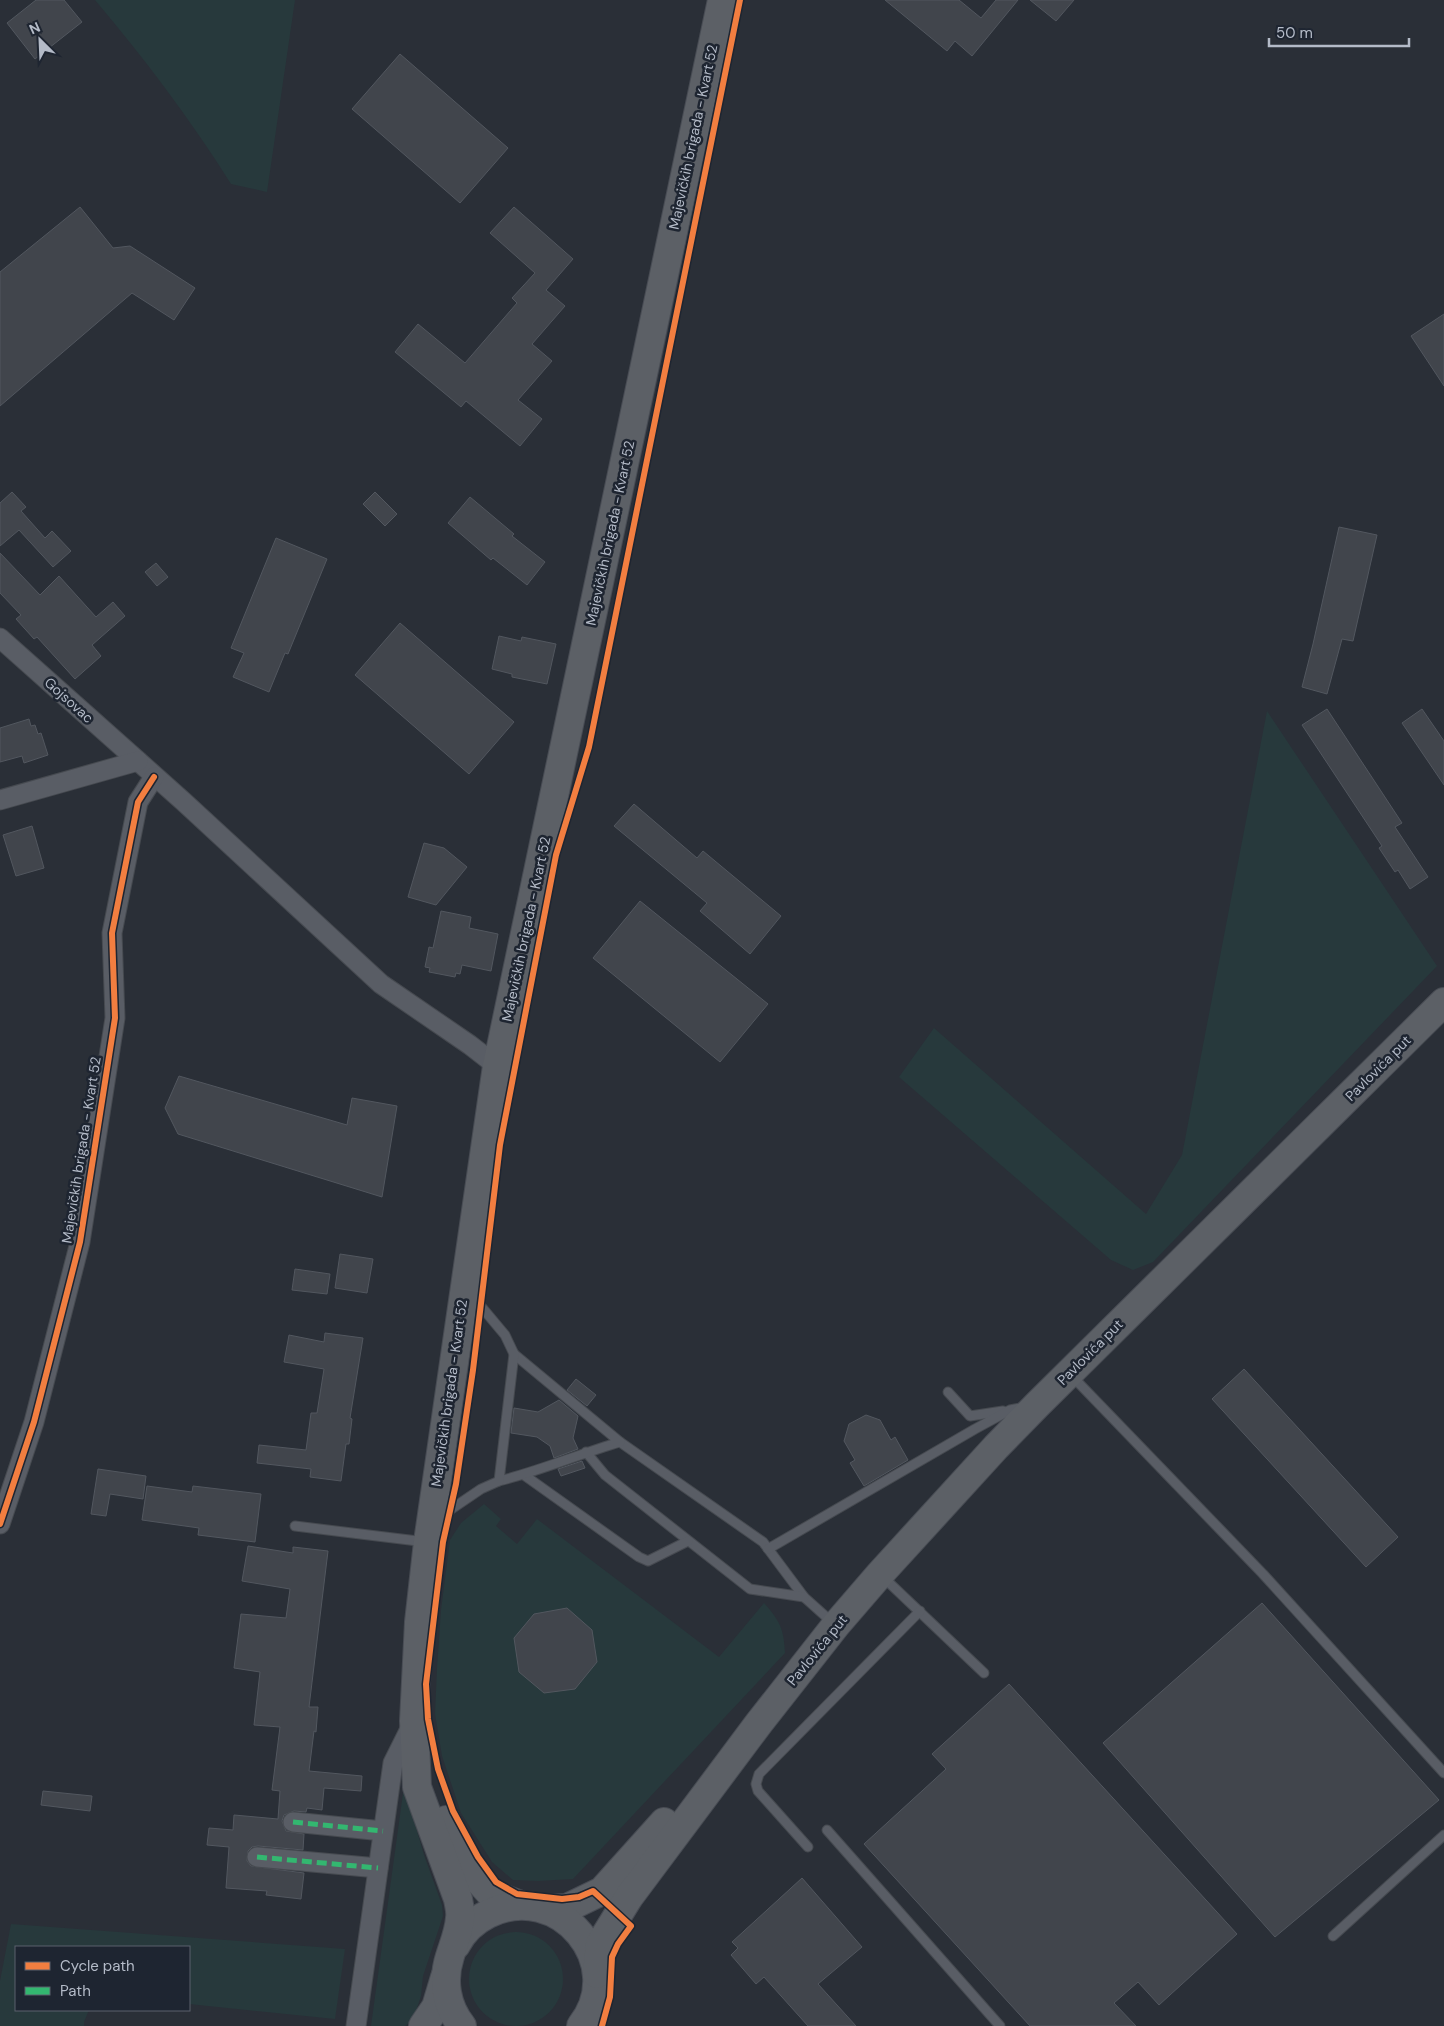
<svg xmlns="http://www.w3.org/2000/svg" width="1444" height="2026" font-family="'DM Sans',sans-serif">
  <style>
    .green { fill: #27393c }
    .building { fill: #41454c; stroke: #52575f }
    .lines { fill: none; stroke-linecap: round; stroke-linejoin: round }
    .service-casing { stroke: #464a50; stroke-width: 11 }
    .minor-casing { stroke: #464a50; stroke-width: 21 }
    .primary-casing { stroke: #484c54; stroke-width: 30 }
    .service { stroke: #595d65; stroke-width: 9 }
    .minor { stroke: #595d65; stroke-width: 19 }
    .primary { stroke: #5c6066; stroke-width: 28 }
    .quiet { stroke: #33b770; stroke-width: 5; stroke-dasharray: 10 5; stroke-linecap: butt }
    .cycleway-casing { stroke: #1e2531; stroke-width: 9 }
    .cycleway { stroke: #f27e40; stroke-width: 6 }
    .labels { text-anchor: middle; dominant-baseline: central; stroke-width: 5; stroke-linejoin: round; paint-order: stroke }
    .street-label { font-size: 14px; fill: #b4bbc8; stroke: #1e2531 }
  </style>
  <rect width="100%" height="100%" fill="#2a2f37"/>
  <!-- green -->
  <g class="green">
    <path d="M95,0H295L267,192L231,184C191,120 144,58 95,0Z"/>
    <polygon points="1267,711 1437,966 1153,1262 1133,1270 1111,1260 899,1077 934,1028 1146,1214 1182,1155"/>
    <path d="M484,1504L501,1519L496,1526L517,1544L537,1519L719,1657L764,1603C780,1621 784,1629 785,1653L573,1879L538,1881L513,1880L492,1862L461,1813L442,1756L435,1714L437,1668L441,1610L450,1540L461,1523Z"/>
    <polygon points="404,1786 424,1855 442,1905 443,1916 423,1976 421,1996 413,2020 405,2026 371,2026"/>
    <polygon points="11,1924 345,1949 335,2019 189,2004 189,1947 16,1947 16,2010 89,2010 84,2022 84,2026 0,2026 0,1981"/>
    <circle cx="516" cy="1979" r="47"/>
  </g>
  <!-- building -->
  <g class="building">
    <polygon points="36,0 64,0 82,22 35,59 7,23"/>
    <polygon points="885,0 959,0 981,18 996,0 1018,0 972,56 955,41 947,51"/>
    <polygon points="1030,0 1074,0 1056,21"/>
    <polygon points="400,54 508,148 460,203 352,109"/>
    <polygon points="80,207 113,248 130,246 195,288 174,320 132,293 0,406 0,272"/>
    <polygon points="514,207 573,259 546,290 565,306 532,344 552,361 518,400 542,419 520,446 466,401 461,407 395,352 418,324 465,363 517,303 512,298 535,273 490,233"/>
    <polygon points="1444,314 1444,386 1411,336"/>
    <polygon points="12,492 26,507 21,511 45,538 52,531 71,551 53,567 19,530 0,546 0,503"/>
    <polygon points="375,492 397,514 385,526 363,504"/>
    <polygon points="470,497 514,534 512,536 545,562 527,585 493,558 491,560 448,523"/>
    <polygon points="1339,527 1377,535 1353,641 1342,639 1327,694 1302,687 1313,644"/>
    <polygon points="276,538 327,559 288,654 285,653 269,692 233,677 244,653 231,648"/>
    <polygon points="0,553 40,595 59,576 96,617 113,602 125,616 92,645 101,656 75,679 37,637 34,639 16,619 21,615 0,593"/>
    <polygon points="156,563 168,577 157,586 145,572"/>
    <polygon points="400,623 514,722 469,774 355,675"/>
    <polygon points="499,636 521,641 522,637 556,644 547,684 512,677 512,674 492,669"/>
    <polygon points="1327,709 1402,823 1395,827 1428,877 1410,889 1398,870 1395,872 1379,848 1382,846 1302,725"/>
    <polygon points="1422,709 1444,741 1444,785 1402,723"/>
    <polygon points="29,719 31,726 35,725 38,734 41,733 48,755 24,763 22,756 0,762 0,728"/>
    <polygon points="634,804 697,858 703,851 781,916 750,954 700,911 707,903 614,826"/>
    <polygon points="32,826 44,868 16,876 3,835"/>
    <polygon points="424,843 444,848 467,867 436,905 408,897"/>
    <polygon points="640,901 768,1004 720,1062 593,958"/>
    <polygon points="441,911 471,917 469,928 498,934 491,971 462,965 460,974 456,973 455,977 429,972 430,968 425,967 429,947 433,948"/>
    <polygon points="179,1076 347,1125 352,1098 397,1106 382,1197 178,1134 165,1108"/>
    <polygon points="340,1254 373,1259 367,1293 335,1288"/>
    <polygon points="295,1269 330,1274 327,1294 292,1290"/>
    <polygon points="325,1333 363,1338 350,1418 352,1419 349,1444 346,1444 341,1481 310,1477 311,1469 257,1463 259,1445 306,1450 311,1413 317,1413 324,1369 284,1362 289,1335 324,1342"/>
    <polygon points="1244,1369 1398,1537 1366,1567 1212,1399"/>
    <polygon points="576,1379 596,1395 587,1406 567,1390"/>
    <polygon points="559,1400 578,1416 573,1438 578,1449 554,1458 550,1446 537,1437 511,1433 514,1408 538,1412"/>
    <polygon points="866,1415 880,1420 891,1440 895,1437 908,1460 864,1486 850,1463 855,1460 844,1441 849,1424"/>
    <polygon points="582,1461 585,1468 561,1476 558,1469"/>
    <polygon points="98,1469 146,1476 143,1499 110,1494 106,1516 91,1514"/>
    <polygon points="147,1486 192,1492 193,1486 261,1494 255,1542 198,1535 199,1528 142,1520"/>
    <polygon points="248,1546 293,1553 293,1547 328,1551 309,1707 318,1707 316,1732 314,1731 309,1771 362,1776 361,1791 324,1788 322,1810 307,1808 306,1812 294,1811 284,1815 282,1821 286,1831 304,1834 303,1850 258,1846 252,1847 248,1851 247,1861 251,1866 304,1873 301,1899 266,1895 267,1891 226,1888 229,1847 207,1845 209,1828 233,1830 234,1815 278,1819 280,1791 272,1790 280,1727 254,1725 260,1672 234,1668 241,1614 286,1618 290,1589 242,1581"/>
    <polygon points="1262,1603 1439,1800 1275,1937 1103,1743"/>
    <polygon points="567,1608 592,1630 597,1662 575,1689 544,1693 519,1672 514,1638 534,1614"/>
    <polygon points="1009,1684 1237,1934 1159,2005 1138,1982 1114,2003 1136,2026 1030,2026 864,1844 946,1769 932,1754"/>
    <polygon points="43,1791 92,1796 90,1811 41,1805"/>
    <polygon points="802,1878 862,1947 818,1984 856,2026 808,2026 764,1977 756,1984 731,1955 738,1948 732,1942"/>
  </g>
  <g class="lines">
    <defs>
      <g id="service">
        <polyline points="1071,1375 1263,1574 1444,1773"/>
        <polyline points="948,1392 970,1416 1003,1411"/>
        <polyline points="620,1442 763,1542 804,1597 833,1623"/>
        <polyline points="586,1452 605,1475 750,1589 804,1597"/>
        <polyline points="524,1475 639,1557 648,1561 688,1541"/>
        <path d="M499,1481C540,1471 579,1454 620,1442L514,1354"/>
        <polyline points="295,1526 426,1542"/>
        <polyline points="439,1527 450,1510 481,1489 499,1481 514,1354 505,1335 469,1292"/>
        <polyline points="768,1549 975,1429 1010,1410 1025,1407"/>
        <polyline points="882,1576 984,1673"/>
        <polyline points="827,1830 1000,2026"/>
        <polyline points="808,1847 758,1791 756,1784 759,1774 920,1611"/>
        <polyline points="1333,1936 1444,1835"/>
      </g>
      <g id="minor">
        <polyline points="0,638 184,802 381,984 470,1045 497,1066"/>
        <polyline points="0,800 138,761"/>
        <polyline points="0,1524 34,1422 80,1242 115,1018 112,933 138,802 154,777"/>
        <polyline points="293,1822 383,1831"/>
        <polyline points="257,1857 378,1868"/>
        <polyline points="356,2026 393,1763 412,1725"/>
      </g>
      <g id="primary">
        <polyline points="446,1820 472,1873 491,1894 521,1905"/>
        <polyline points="547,1909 567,1908 602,1891 664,1822"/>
        <path d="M456,1945C463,1931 474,1921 488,1914C559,1879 630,1964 581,2026"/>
        <polyline points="597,1974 600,1944 629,1897 759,1723 836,1625 880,1574 996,1447 1037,1405 1444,1002"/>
        <polyline points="423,2026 436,2007 445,1977"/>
        <path d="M462,2026C446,2006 442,1980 450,1956C454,1943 459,1932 460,1918C461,1912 459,1905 458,1899L417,1787L414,1721L419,1622L428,1542L497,1066L722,0"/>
      </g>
    </defs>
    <!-- service casing -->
    <use href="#service" class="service-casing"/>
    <!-- minor casing -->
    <use href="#minor" class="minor-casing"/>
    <!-- primary casing -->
    <use href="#primary" class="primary-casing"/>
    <!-- service -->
    <use href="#service" class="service"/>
    <!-- minor -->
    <use href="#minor" class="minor"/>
    <!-- primary -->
    <use href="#primary" class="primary"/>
    <!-- quiet -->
    <g class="quiet">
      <polyline points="293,1822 383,1831"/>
      <polyline points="257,1857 378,1868"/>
    </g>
    <defs>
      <g id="cycleway">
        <polyline points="0,1524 34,1422 80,1242 115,1018 112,933 138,802 154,777"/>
        <polyline points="602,2026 610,1997 612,1957 618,1944 631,1926 593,1891 579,1897 562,1899 517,1894 496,1882 478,1857 453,1811 438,1769 428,1719 426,1684 443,1542 456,1484 473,1370 500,1145 556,855 589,747 740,0"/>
      </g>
    </defs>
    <!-- cycleway casing -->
    <use href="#cycleway" class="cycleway-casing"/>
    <!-- cycleway -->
    <use href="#cycleway" class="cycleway"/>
  </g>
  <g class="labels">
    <!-- street labels -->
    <g class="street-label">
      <text transform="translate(693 137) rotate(-78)">Majevičkih brigada - Kvart 52</text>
      <text transform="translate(610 533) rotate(-78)">Majevičkih brigada - Kvart 52</text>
      <text transform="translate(69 700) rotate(42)">Gojsovac</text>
      <text transform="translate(526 929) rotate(-78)">Majevičkih brigada - Kvart 52</text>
      <text transform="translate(1378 1068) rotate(-45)">Pavlovića put</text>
      <text transform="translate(81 1150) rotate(-81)">Majevičkih brigada - Kvart 52</text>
      <text transform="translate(1090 1352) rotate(-45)">Pavlovića put</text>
      <text transform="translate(449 1393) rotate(-82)">Majevičkih brigada - Kvart 52</text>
      <text transform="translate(817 1650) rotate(-51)">Pavlovića put</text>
    </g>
  </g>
  <!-- legend -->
  <rect x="15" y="1946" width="175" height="65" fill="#1e2531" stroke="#5a616d"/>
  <rect x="25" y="1962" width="25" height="8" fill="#f27e40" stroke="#5a616d"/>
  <text x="60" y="1971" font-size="15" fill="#b4bbc8">Cycle path</text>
  <rect x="25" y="1987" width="25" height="8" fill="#33b770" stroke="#5a616d"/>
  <text x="60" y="1996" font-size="15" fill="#b4bbc8">Path</text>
  <!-- north arrow -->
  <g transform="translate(40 40) rotate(336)" stroke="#1e2531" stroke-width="4" paint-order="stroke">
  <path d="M0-4L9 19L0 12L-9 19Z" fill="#b4bbc8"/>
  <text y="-8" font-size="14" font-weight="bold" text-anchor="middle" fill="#b4bbc8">N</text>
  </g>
  <!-- scale -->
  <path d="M1269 38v8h140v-8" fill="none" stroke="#b4bbc8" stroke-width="2.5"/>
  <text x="1276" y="38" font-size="15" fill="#b4bbc8" stroke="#1e2531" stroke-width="4" paint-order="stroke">50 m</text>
</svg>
